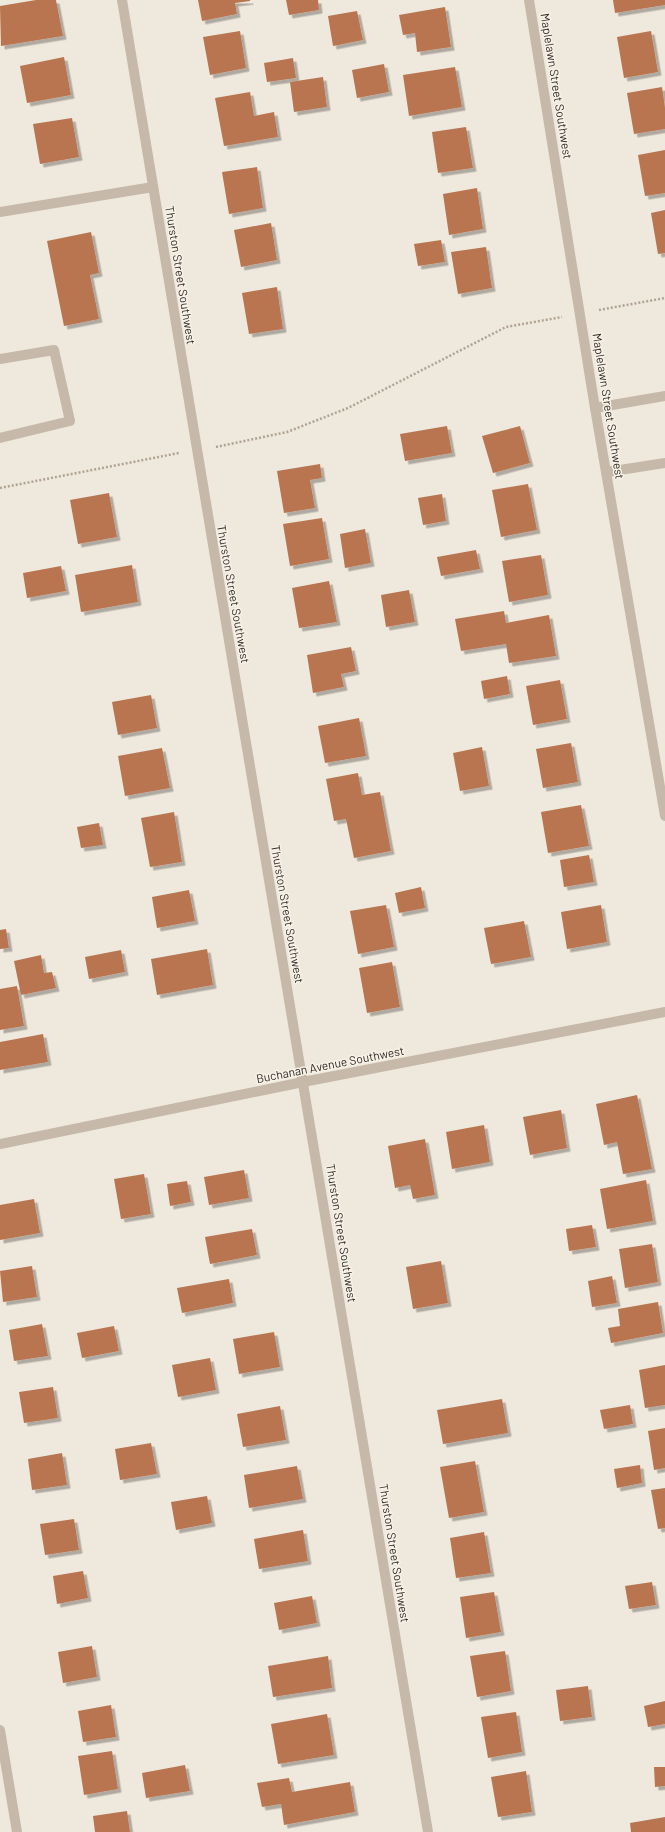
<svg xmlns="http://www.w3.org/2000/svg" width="665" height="1832" font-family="Barlow,sans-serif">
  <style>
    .building { fill: #b97550; filter: url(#shadow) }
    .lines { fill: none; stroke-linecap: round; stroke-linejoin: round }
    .path { stroke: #b1a393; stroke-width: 2.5; stroke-dasharray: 2 2; stroke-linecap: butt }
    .service { stroke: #c6b9a9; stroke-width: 10 }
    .minor { stroke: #c6b9a9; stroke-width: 10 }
    .labels { text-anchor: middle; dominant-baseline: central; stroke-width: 3; stroke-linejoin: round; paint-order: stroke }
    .street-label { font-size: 12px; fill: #332d28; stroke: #f7f2e7 }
  </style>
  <defs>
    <filter id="shadow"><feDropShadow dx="3.5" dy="3.5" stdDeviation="0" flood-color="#0004"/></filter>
  </defs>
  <rect width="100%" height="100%" fill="#efe8dc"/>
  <!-- building -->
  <g class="building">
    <polygon points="36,0 56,0 63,36 1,46 0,6"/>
    <polygon points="198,0 250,0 250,1 235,3 237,14 202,21"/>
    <polygon points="286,0 318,0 319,10 289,15"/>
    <polygon points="613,0 665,0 665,5 615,13"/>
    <polygon points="445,7 451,47 417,52 415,33 403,35 399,15"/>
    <polygon points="357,11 363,40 333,46 328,16"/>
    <polygon points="240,31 246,68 210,75 203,37"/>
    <polygon points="651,31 658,72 624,78 617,37"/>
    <polygon points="64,57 71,95 27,103 20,66"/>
    <polygon points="293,58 296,78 267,82 264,63"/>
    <polygon points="384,64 389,92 357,98 352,70"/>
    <polygon points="455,67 462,107 409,116 403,75"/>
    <polygon points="323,77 327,107 294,112 290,82"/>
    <polygon points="662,87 665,108 665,129 634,134 627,93"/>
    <polygon points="250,92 254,116 274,112 278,137 224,146 215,98"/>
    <polygon points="72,118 79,157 40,164 33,124"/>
    <polygon points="466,127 473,168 438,173 432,132"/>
    <polygon points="665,150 665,193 645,196 638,155"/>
    <polygon points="257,167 263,208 229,214 222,172"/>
    <polygon points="477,188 483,229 449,235 443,194"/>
    <polygon points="665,210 665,253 658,254 651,213"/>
    <polygon points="271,223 277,260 241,267 234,230"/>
    <polygon points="91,232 99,273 90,275 99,319 64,326 47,241"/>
    <polygon points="441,240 445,262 418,266 414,244"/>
    <polygon points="486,247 492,288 458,294 451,252"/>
    <polygon points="277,287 283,329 249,334 242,293"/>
    <polygon points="447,426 452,453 405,461 400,434"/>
    <polygon points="520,426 530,463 493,473 482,436"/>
    <polygon points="320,464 322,478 310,480 315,508 284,513 277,471"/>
    <polygon points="528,484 537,530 501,537 492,490"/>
    <polygon points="109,493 117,537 78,544 70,500"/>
    <polygon points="442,494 446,521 423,525 418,498"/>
    <polygon points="322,518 329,559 290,566 283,524"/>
    <polygon points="365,529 371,563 345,568 340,534"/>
    <polygon points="476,550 480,569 441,576 437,557"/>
    <polygon points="541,555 548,595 509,602 502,561"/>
    <polygon points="132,565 138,602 81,612 75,575"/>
    <polygon points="61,566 66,591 27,598 23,573"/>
    <polygon points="329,581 337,622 299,628 292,588"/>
    <polygon points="409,590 415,622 386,627 381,595"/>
    <polygon points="504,611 506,623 549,615 556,656 509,663 506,644 461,651 455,619"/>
    <polygon points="351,647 356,671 341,674 344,687 313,693 307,655"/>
    <polygon points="507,676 510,694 484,699 481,681"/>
    <polygon points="560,680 567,719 533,725 526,686"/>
    <polygon points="151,695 157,728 118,735 112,702"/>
    <polygon points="359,718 366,756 325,763 318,726"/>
    <polygon points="571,743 578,782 543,788 536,749"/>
    <polygon points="482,747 489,786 460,791 453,753"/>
    <polygon points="162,748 170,788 125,796 118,756"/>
    <polygon points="358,773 362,795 380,792 391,851 354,858 346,819 334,821 326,779"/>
    <polygon points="581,805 589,846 548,853 541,812"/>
    <polygon points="174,812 182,862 150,867 141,818"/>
    <polygon points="99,823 103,845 81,848 77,827"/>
    <polygon points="589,855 594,882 564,887 560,860"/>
    <polygon points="421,887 425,908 399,913 395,893"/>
    <polygon points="189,890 195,921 157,928 152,897"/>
    <polygon points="386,905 394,947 358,954 350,911"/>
    <polygon points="601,905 607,942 567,949 561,912"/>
    <polygon points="524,921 531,957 491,964 484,928"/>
    <polygon points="6,929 9,948 0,949 0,930"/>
    <polygon points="207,949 213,985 157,995 151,959"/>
    <polygon points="121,950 125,972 89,979 85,957"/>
    <polygon points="41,955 44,973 52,972 56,988 21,995 14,961"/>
    <polygon points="392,962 400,1007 367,1013 359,968"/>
    <polygon points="17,986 24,1026 0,1030 0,989"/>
    <polygon points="43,1034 48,1062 0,1070 0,1042"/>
    <polygon points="637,1095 652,1169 623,1174 617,1142 604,1145 596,1104"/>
    <polygon points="561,1110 567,1148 530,1155 523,1117"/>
    <polygon points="484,1125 490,1162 452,1169 446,1132"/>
    <polygon points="425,1139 435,1195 413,1199 410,1185 395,1188 388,1146"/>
    <polygon points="244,1170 249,1198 209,1205 204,1177"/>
    <polygon points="144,1174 151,1214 121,1219 114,1179"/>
    <polygon points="646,1180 653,1221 607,1229 600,1189"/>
    <polygon points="187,1181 191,1202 170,1206 167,1184"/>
    <polygon points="34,1199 40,1233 0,1240 0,1205"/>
    <polygon points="592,1225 596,1247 569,1251 566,1229"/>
    <polygon points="252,1229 257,1255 210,1264 205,1237"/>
    <polygon points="652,1244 658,1282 625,1288 619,1249"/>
    <polygon points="441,1261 448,1303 413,1309 406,1267"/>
    <polygon points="32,1266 37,1297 3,1302 0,1271"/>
    <polygon points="612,1276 617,1303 592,1307 588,1281"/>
    <polygon points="229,1279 233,1303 182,1313 177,1288"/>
    <polygon points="658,1302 663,1333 611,1343 608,1328 620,1326 618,1309"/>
    <polygon points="42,1324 48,1356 14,1361 9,1330"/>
    <polygon points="114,1326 119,1351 82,1358 77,1333"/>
    <polygon points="274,1332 280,1367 239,1374 233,1339"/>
    <polygon points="210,1358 216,1390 178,1397 172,1365"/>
    <polygon points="665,1365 665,1405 645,1408 639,1370"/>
    <polygon points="53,1387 58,1418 24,1423 19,1392"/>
    <polygon points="502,1399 508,1433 443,1444 437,1410"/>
    <polygon points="630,1405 633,1424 604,1429 600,1410"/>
    <polygon points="280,1406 286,1440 243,1447 237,1414"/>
    <polygon points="665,1428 665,1468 654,1470 648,1431"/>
    <polygon points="151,1443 157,1474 120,1480 115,1449"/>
    <polygon points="62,1453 67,1485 32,1490 28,1459"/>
    <polygon points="475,1461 484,1512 449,1518 440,1467"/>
    <polygon points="640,1465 642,1483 617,1488 614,1469"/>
    <polygon points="297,1466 303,1499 249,1508 244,1475"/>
    <polygon points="665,1488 665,1528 658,1529 651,1490"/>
    <polygon points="207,1496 212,1523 176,1530 171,1502"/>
    <polygon points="74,1519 79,1550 45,1555 40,1524"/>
    <polygon points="303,1530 308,1561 259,1569 254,1539"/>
    <polygon points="484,1532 491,1573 456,1578 450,1538"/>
    <polygon points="83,1571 88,1598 57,1604 53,1576"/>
    <polygon points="652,1582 656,1605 629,1609 625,1586"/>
    <polygon points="494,1592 501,1632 466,1638 460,1597"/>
    <polygon points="312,1596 317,1623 279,1630 274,1603"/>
    <polygon points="92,1646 97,1677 63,1683 58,1652"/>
    <polygon points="505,1651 511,1691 477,1697 470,1656"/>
    <polygon points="328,1656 332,1688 273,1697 268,1666"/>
    <polygon points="588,1686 592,1717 560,1721 556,1690"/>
    <polygon points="665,1701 665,1724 648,1727 644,1706"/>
    <polygon points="111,1705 116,1737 83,1742 78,1711"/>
    <polygon points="516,1712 522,1752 488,1758 481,1717"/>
    <polygon points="327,1714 334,1755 278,1764 271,1724"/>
    <polygon points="112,1751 118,1789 84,1795 78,1756"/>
    <polygon points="185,1765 190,1791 146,1798 142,1773"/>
    <polygon points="654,1767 665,1767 665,1786 655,1787"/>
    <polygon points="526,1771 532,1812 498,1817 491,1777"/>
    <polygon points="289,1778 292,1792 350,1782 355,1812 284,1825 281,1804 262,1807 257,1783"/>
    <polygon points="127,1811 130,1832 95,1832 93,1816"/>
    <polygon points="665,1817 665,1832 631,1832 630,1823"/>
  </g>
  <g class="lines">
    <!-- path -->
    <g class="path">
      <polyline points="599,310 665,298"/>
      <polyline points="216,447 287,432 348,408 506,327 562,317"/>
      <polyline points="0,488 179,453"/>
    </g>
    <!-- service -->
    <g class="service">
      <polyline points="0,212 153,187"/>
      <polyline points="0,359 54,350 70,421 0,438"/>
      <polyline points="595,408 665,396"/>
      <polyline points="607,472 665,463"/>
    </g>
    <!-- minor -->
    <g class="minor">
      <polyline points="122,0 428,1832"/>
      <polyline points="529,0 595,408 665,816"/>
      <polyline points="0,1144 303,1082 665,1012"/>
      <polyline points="0,1730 17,1832"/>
    </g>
  </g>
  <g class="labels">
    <!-- street labels -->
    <g class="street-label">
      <text transform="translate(557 86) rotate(81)">Maplelawn Street Southwest</text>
      <text transform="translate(181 275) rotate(81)">Thurston Street Southwest</text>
      <text transform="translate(609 406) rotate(81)">Maplelawn Street Southwest</text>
      <text transform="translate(234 594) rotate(80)">Thurston Street Southwest</text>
      <text transform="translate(288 914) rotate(80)">Thurston Street Southwest</text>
      <text transform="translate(330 1064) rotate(-11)">Buchanan Avenue Southwest</text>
      <text transform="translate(342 1233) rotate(81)">Thurston Street Southwest</text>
      <text transform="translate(395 1553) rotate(81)">Thurston Street Southwest</text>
    </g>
  </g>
</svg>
